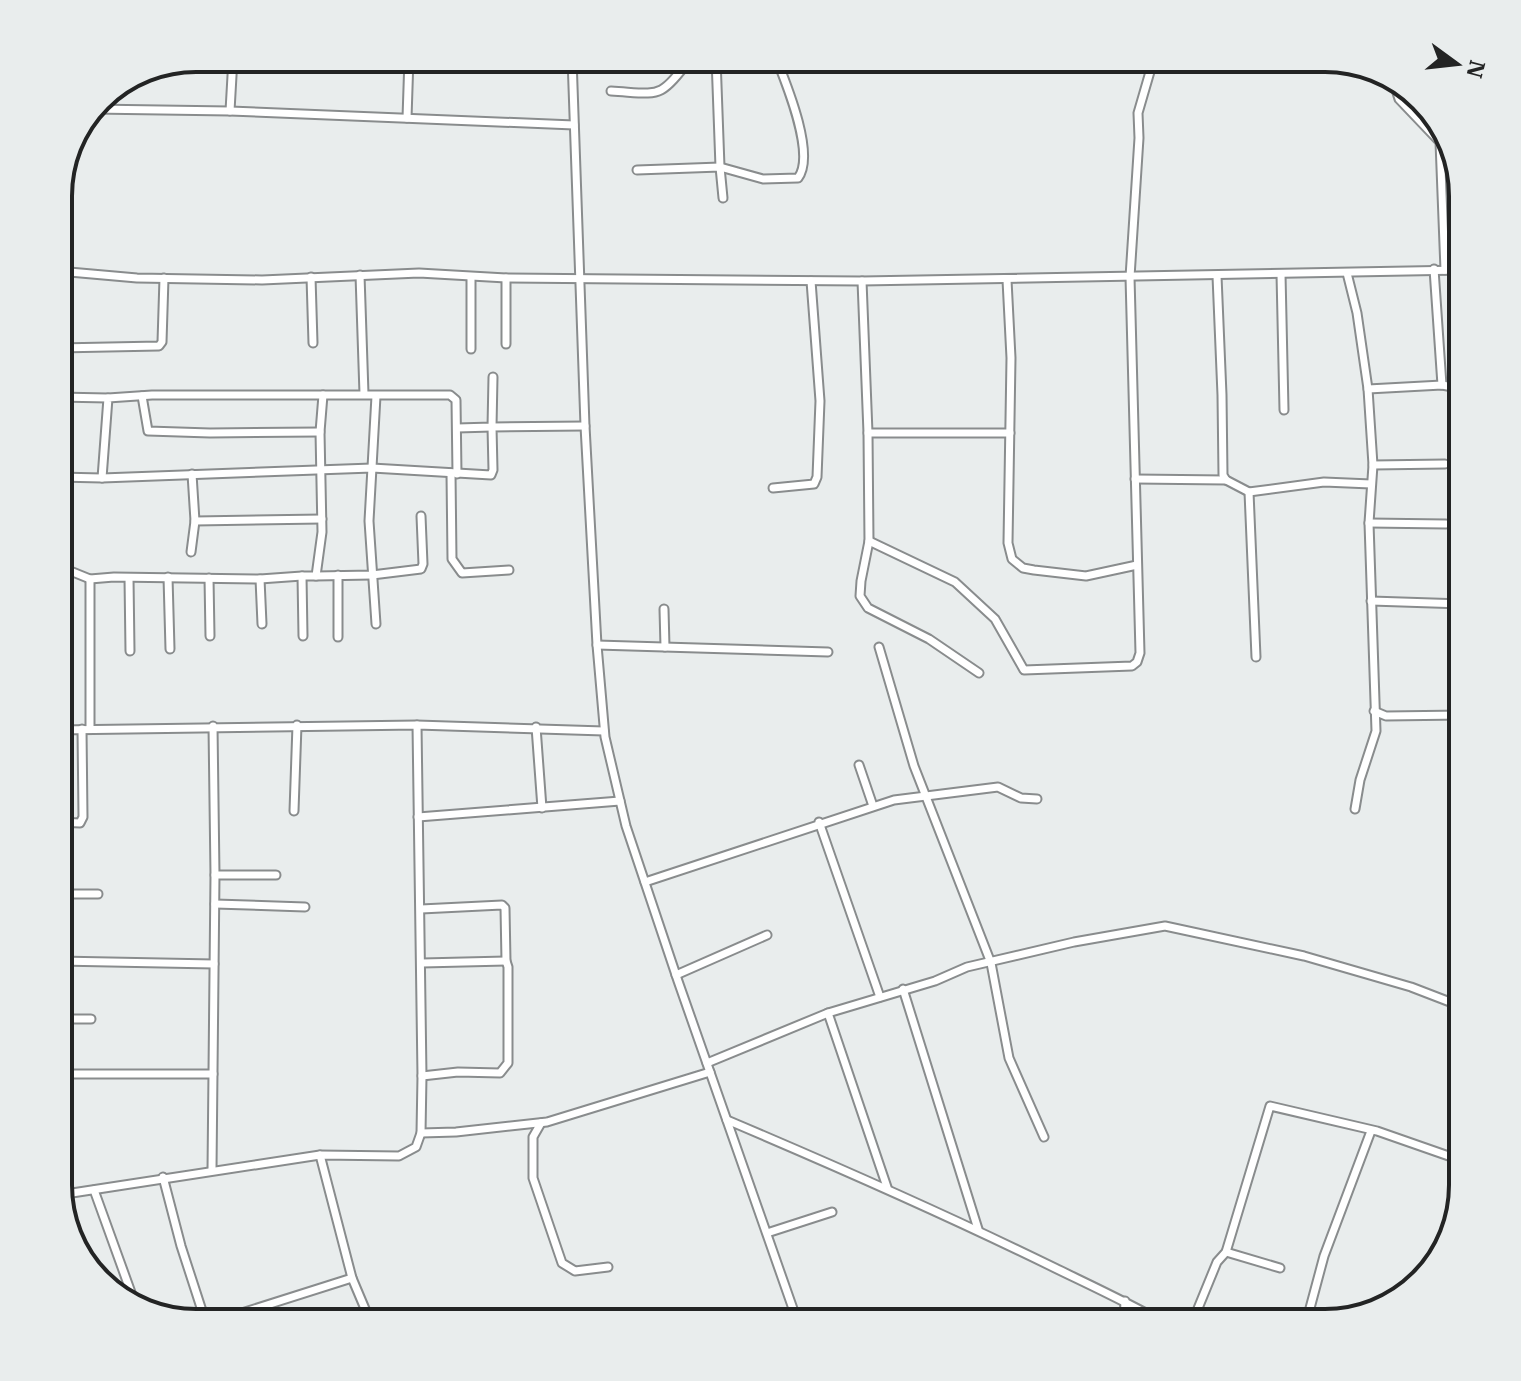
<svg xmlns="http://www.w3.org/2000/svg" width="1521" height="1381" font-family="'IBM Plex Serif',serif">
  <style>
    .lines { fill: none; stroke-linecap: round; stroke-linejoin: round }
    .street-casing { stroke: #898c8d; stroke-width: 11 }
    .street { stroke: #fff; stroke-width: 7 }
    .rim { fill: none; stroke: #232424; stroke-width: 4 }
  </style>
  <rect width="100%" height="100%" fill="#e9eded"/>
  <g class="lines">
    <defs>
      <g id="street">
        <polyline points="572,58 585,426 597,645 605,737 626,826 678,981 798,1323"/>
        <polyline points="716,58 720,167 723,198"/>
        <polyline points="1392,77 1399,99 1440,142 1445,270"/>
        <path d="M611,91C662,94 658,100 691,58"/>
        <polyline points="92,109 230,111 574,125"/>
        <polyline points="230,111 233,58"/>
        <polyline points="407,118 409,58"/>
        <path d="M637,170L720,167L763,179L798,178C816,155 786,83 776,58"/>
        <polyline points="68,191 69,146"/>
        <polyline points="1434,269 1442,385"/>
        <polyline points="58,271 137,278 262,280 419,273 506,278 862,281 1463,270"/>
        <polyline points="1347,273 1357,313 1368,389 1373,465 1369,523 1376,731 1360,780 1355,809"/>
        <polyline points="1281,274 1284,410"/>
        <polyline points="360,275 364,394"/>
        <polyline points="1217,276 1222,395 1223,475 1226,480 1249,492 1324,482 1371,484"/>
        <polyline points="311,277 313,343"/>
        <polyline points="471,277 471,349"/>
        <polyline points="506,278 506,344"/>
        <polyline points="1007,280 1011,358 1008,543 1012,559 1023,568 1034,570 1086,576 1137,565"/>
        <polyline points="862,281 868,433 869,541 861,581 860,596 868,608 929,639 979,673"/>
        <polyline points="58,348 159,346 162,342 164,278"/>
        <polyline points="1368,389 1442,385 1463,389"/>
        <polyline points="142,396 148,431 210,433 320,432"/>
        <polyline points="376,396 369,521 376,624"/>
        <polyline points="58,397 108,398"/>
        <polyline points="457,428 492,427 493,377"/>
        <polyline points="868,433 1010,433"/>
        <polyline points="1373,465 1445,464"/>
        <polyline points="451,473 452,559 462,573 509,570"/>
        <polyline points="192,474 195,521 322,519"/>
        <polyline points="58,477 102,478 372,468 491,475 493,470 492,427 585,426"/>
        <polyline points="102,478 108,398 152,395 450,395 456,400 457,474"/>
        <polyline points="1135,479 1226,480"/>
        <polyline points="773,488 814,484 817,477 820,401 811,281"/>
        <polyline points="1249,492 1256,657"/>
        <polyline points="1369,523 1446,524"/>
        <polyline points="869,541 955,582 995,619 1024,670 1132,666 1137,662 1140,653 1130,277 1139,138 1138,113 1154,58"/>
        <polyline points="191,552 195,521"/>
        <polyline points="58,566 90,579 114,577 260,579 302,576"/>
        <polyline points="338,575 338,637"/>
        <polyline points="316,576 372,575 421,569 423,564 421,516"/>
        <polyline points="168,577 170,649"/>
        <polyline points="129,578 130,651"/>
        <polyline points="209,578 210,636"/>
        <polyline points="260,579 262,624"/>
        <polyline points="1371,601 1463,604"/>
        <polyline points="664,609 665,647"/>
        <polyline points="303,636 302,576 316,576 322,532 320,432 323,395"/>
        <polyline points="597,645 828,652"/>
        <polyline points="879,647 914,766 991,963 1009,1058 1044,1137"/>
        <polyline points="1374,711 1386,716 1463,715"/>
        <polyline points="536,727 542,808"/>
        <polyline points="90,728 90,579"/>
        <polyline points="58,730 417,725 604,731"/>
        <polyline points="859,765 873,806"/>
        <polyline points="294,811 297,725"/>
        <polyline points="418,817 620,801"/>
        <polyline points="58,822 80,823 83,817 82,729"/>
        <polyline points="819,822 880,997"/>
        <polyline points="215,875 276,875"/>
        <polyline points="645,882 894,800 998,787 1021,798 1037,799"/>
        <polyline points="58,894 98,894"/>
        <polyline points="215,904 305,907"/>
        <polyline points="421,909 502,905 505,908 506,961 508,967 508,1063 500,1073 458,1072 422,1076"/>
        <polyline points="58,961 214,964"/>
        <polyline points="422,963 506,961"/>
        <polyline points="676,975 767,935"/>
        <polyline points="903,989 978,1229"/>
        <polyline points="828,1013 887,1187"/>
        <polyline points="58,1019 91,1019"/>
        <polyline points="707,1063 828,1013 935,981 967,967 1074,942 1165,926 1304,956 1411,987 1463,1007"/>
        <polyline points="58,1074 213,1074"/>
        <path d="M727,1120C838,1167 947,1215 1055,1268C1092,1286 1129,1303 1164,1323"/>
        <polyline points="541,1123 533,1137 533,1178 562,1263 575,1271 608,1267"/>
        <polyline points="421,1133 456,1132 547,1122 710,1072"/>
        <polyline points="320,1155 352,1278 371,1323"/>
        <polyline points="212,1170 215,875 213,726"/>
        <polyline points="163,1177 181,1246 206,1323"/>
        <polyline points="94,1190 137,1309"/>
        <polyline points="59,1195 320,1155 399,1156 416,1147 421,1133 422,1076 417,725"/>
        <polyline points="767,1233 832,1212"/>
        <polyline points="1226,1252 1280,1268"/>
        <polyline points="210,1323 352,1278"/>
        <polyline points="1124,1323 1125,1301"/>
        <polyline points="1192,1323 1217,1262 1226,1252 1270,1106 1377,1131 1463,1161"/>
        <polyline points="1306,1323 1324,1256 1371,1131"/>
      </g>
    </defs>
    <!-- street casing -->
    <use href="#street" class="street-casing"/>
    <!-- street -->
    <use href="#street" class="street"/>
  </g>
  <!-- crop -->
  <path d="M0 0H1521V1381H0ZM196 72H1325A124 124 0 0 1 1449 196V1185A124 124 0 0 1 1325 1309H196A124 124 0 0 1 72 1185V196A124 124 0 0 1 196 72Z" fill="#e9eded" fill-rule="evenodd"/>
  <path class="rim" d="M196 72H1325A124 124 0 0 1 1449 196V1185A124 124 0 0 1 1325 1309H196A124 124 0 0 1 72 1185V196A124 124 0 0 1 196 72Z"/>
  <!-- north arrow -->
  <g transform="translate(1457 64) rotate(105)" stroke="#e9eded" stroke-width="6" paint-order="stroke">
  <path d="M0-6L14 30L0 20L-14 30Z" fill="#232424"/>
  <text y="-12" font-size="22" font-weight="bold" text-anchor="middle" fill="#232424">N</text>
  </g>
</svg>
